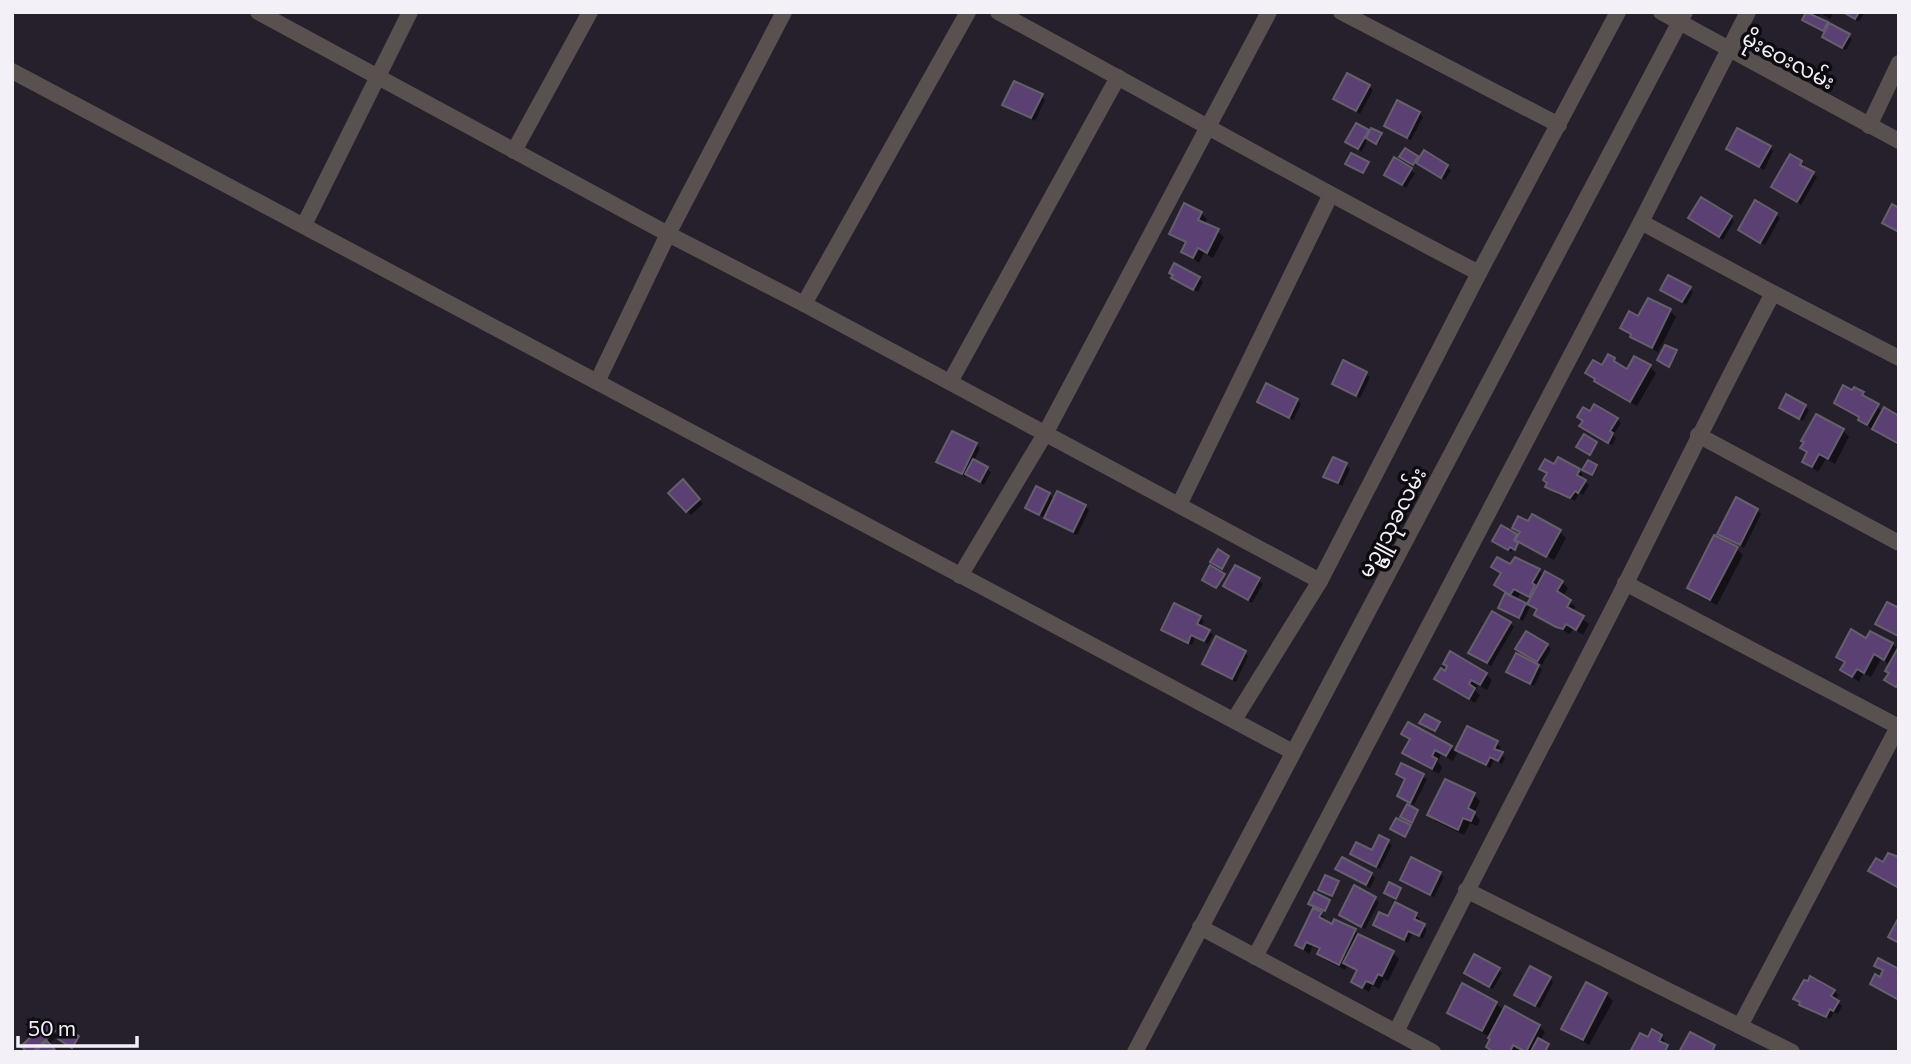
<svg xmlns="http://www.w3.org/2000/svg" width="1911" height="1064" font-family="Commissioner,'Noto Sans Myanmar',sans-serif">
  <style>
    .shadow { fill: #0007; fill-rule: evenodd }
    .building { fill: #5b4074; stroke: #655f6d; stroke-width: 2 }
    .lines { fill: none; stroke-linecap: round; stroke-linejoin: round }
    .minor { stroke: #585150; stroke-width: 16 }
    .labels { text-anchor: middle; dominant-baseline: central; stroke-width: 7; stroke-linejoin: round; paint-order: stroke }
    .street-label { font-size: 21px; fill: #f4f0f8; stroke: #0d0b10 }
  </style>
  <rect width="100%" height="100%" fill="#25202b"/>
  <!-- shadow -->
  <g class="shadow">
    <polygon points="1808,12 1834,12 1830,19 1821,13 1817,19 1852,39 1846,50 1828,40 1824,36 1826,32 1804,20"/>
    <polygon points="1844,12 1865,12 1859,22"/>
    <polygon points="1369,87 1373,90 1360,114 1335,99"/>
    <polygon points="1042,96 1045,100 1035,121 1005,104"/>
    <polygon points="1419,113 1423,117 1411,140 1386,126"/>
    <polygon points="1368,131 1370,134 1382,136 1379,143 1368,138 1362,152 1347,142"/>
    <polygon points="1770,148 1773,151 1764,170 1728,149"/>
    <polygon points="1405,151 1420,160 1425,152 1451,170 1445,180 1417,161 1415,165 1403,158"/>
    <polygon points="1790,156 1801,163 1805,166 1804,168 1817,177 1801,205 1773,187"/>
    <polygon points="1395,160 1415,173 1406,188 1390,178"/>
    <polygon points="1201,213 1207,219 1205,225 1217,231 1224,237 1213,258 1204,253 1199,263 1183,252 1187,245 1171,234"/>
    <polygon points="1776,214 1780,218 1765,245 1744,233"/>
    <polygon points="1731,217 1734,221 1723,240 1690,218"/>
    <polygon points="1173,278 1199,278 1203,282 1198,292"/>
    <polygon points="1689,288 1693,292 1686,305 1662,290"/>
    <polygon points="1648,300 1670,311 1676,317 1658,352 1638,342 1622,328 1639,318"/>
    <polygon points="1614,360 1627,371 1650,367 1656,373 1637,406 1602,387 1588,373 1602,368"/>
    <polygon points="1344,363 1370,377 1360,398 1334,384"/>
    <polygon points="1855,389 1883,412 1899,418 1899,446 1880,435 1864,423 1861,418 1836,403"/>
    <polygon points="1297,400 1301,404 1293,420 1259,402"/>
    <polygon points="1805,406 1809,410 1803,421 1781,408"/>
    <polygon points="1591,413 1617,419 1621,423 1613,435 1616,438 1612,445 1582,426"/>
    <polygon points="1817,416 1843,430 1849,437 1835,464 1826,459 1818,472 1804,462 1808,454 1802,448"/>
    <polygon points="976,444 980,448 974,461 991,472 984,485 967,474 966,477 938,462"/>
    <polygon points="1346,465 1350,469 1342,486 1325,476"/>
    <polygon points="1579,471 1583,474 1580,479 1589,485 1583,495 1579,493 1575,501 1562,493 1560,496 1547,486 1548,474 1545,472"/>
    <polygon points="683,482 703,504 691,515 670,493"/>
    <polygon points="1049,494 1055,500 1085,506 1089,510 1077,535 1027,508"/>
    <polygon points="1757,510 1761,514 1744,548 1719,534"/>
    <polygon points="1533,517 1560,532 1566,538 1554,560 1522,542 1522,545 1516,542 1511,552 1494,541 1516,535 1519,538 1521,534 1514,527 1529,524"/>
    <polygon points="1737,549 1743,555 1717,605 1695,594 1689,588"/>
    <path d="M1515,559L1539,571L1545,576L1562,582L1568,588L1563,597L1576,607L1573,612L1589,624L1583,635L1573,629L1570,634L1542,620L1536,614L1538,611L1531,605L1523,621L1500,608L1507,594L1496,585L1502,575L1493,567H1511ZM1521,593L1531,600L1527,607L1516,600Z"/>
    <polygon points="1259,580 1263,584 1252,603 1225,586"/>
    <polygon points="1200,617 1204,621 1201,627 1213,635 1208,644 1195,637 1192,645 1163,630"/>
    <polygon points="1510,623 1514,627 1491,666 1474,656"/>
    <polygon points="1867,640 1892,644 1899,649 1899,688 1887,680 1890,674 1890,665 1881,659 1871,677 1863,673 1859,682 1842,670 1845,664 1838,657"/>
    <polygon points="1547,645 1551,649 1542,665 1517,649"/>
    <polygon points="1245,652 1248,656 1236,682 1204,664"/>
    <polygon points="1538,666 1542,670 1534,686 1508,672"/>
    <polygon points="1446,673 1486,674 1492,680 1487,690 1478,685 1475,690 1480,695 1475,703 1443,685 1436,678"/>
    <polygon points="1468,729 1501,747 1498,752 1505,758 1502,764 1494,760 1490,768 1458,751 1453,761 1441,754 1438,762 1442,767 1439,774 1411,759 1404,753 1411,741 1403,734 1451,747 1456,752"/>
    <polygon points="1402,765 1427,779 1414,805 1399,796 1406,780 1398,774"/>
    <polygon points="1474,795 1480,801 1474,813 1480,820 1477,826 1470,823 1464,835 1435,821 1429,815"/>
    <polygon points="1380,838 1392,845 1380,869 1352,853 1373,852"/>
    <polygon points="1899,861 1899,889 1877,877 1871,871"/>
    <polygon points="1337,869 1371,874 1375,878 1370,888"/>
    <polygon points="1440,873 1444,877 1434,897 1402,880"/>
    <polygon points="1355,888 1379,902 1365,929 1341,914"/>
    <polygon points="1396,905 1420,918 1418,923 1427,929 1423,939 1412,934 1408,943 1375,925 1389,919"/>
    <polygon points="1321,914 1327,920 1326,923 1355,931 1362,938 1393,953 1399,959 1388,981 1384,979 1379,989 1372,985 1369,992 1353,982 1358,972 1347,965 1345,970 1325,960 1319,954 1321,951 1313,946 1309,954 1297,945"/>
    <polygon points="1498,969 1502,973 1493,989 1466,973"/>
    <polygon points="1550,978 1553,982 1540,1008 1520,998"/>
    <polygon points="1587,984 1606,994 1613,1001 1589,1045 1569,1034 1563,1028"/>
    <polygon points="1834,991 1838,995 1835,1000 1842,1006 1838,1014 1834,1012 1830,1019 1816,1012 1815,1014 1795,998"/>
    <polygon points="1496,1003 1504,1011 1539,1026 1545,1032 1540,1041 1549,1047 1547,1052 1520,1050 1493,1052 1488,1047 1492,1040 1490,1037 1455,1018 1449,1012"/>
    <polygon points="47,1025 58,1036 48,1045 55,1052 29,1052"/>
    <polygon points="1661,1036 1665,1040 1663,1044 1670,1052 1632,1052 1648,1040"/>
  </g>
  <!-- building -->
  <g class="building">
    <polygon points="1806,12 1828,22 1823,31 1802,20"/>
    <polygon points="1843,12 1859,12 1855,19"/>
    <polygon points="1829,23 1850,34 1842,48 1822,37"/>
    <polygon points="1347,73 1370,85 1356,111 1333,99"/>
    <polygon points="1014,81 1043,94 1031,118 1002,105"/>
    <polygon points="1397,100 1420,112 1407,138 1384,126"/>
    <polygon points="1356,123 1369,130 1358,149 1345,142"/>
    <polygon points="1371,128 1382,133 1376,144 1366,138"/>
    <polygon points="1737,128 1771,146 1759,167 1726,149"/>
    <polygon points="1405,148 1418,156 1413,165 1399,157"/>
    <polygon points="1424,150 1448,165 1441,178 1416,163"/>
    <polygon points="1351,153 1369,162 1363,173 1345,164"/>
    <polygon points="1790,154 1802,161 1800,165 1814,172 1797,202 1771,187"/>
    <polygon points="1394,157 1412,168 1402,185 1384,175"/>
    <polygon points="1701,197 1732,216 1719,237 1688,218"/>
    <polygon points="1755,200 1777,213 1760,243 1738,230"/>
    <polygon points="1184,203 1202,212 1198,220 1219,229 1207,253 1198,248 1193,258 1181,252 1186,242 1169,234"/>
    <polygon points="1892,204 1899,208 1899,232 1882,223"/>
    <polygon points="1174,263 1200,277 1193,290 1171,278 1173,275 1169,273"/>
    <polygon points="1668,275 1691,287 1682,302 1660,290"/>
    <polygon points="1648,298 1671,309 1652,348 1630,337 1631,334 1620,328 1629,311 1638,316"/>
    <polygon points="1665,345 1677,350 1669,367 1657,360"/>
    <polygon points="1608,354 1615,358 1614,361 1627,369 1634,356 1651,365 1630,402 1594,381 1595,379 1585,373 1593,360 1602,365"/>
    <polygon points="1343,360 1367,372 1356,396 1332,384"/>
    <polygon points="1266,383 1298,399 1289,418 1257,402"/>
    <polygon points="1843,385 1852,390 1854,387 1864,392 1862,395 1879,404 1867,425 1858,420 1859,417 1834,403"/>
    <polygon points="1786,394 1806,405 1799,419 1779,408"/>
    <polygon points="1594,404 1618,418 1610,431 1613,433 1608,443 1579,426 1583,421 1577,417 1583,407 1590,411"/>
    <polygon points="1884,407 1899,416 1899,444 1872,429"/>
    <polygon points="1816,414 1844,429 1828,459 1819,454 1812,467 1802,462 1807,452 1800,448 1804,442 1801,441"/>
    <polygon points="952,431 977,443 962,474 936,462"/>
    <polygon points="1584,434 1597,442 1590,455 1576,447"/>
    <polygon points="1333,457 1347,463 1338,483 1323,477"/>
    <polygon points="1558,457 1580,469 1577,475 1586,480 1578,493 1575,491 1570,498 1545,487 1547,483 1543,480 1547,473 1539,469 1545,459 1554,464"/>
    <polygon points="973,459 988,467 980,482 965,474"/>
    <polygon points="1588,460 1597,465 1592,475 1582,470"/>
    <polygon points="683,479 700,499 686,512 668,493"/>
    <polygon points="1036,486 1050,493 1039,515 1025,508"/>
    <polygon points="1057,491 1086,505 1073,532 1044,518"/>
    <polygon points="1736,497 1758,509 1740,545 1717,534"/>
    <polygon points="1532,514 1561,530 1546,557 1515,540 1520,532 1512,528 1518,516 1528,521"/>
    <polygon points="1501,525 1517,534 1514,540 1518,543 1515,550 1510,547 1508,550 1492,541"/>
    <polygon points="1714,535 1738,547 1710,600 1687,588"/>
    <polygon points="1218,549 1229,556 1222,569 1210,562"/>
    <polygon points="1497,557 1510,564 1515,557 1540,569 1532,583 1535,585 1529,597 1514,589 1510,595 1494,585 1501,573 1491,567"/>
    <polygon points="1210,565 1225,574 1216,588 1202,580"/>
    <polygon points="1235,565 1260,578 1248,600 1223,586"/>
    <polygon points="1545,571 1563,581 1557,591 1571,600 1567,607 1584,616 1576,630 1566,624 1563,629 1556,627 1534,615 1537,609 1527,604"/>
    <polygon points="1505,593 1526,603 1519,618 1498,608"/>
    <polygon points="1887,602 1897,607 1899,603 1898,636 1875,624"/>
    <polygon points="1174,603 1201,616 1197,624 1210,630 1204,641 1191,635 1188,643 1161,630"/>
    <polygon points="1492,611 1511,622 1487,663 1468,653"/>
    <polygon points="1851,629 1866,638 1870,631 1893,643 1884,660 1874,654 1864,673 1857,669 1852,677 1840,670 1845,662 1836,657"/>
    <polygon points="1526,631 1548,644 1537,662 1515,649"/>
    <polygon points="1216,636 1246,651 1232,679 1202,664"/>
    <polygon points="1899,646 1899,683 1896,687 1884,680 1889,673 1885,671"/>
    <polygon points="1450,651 1487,673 1480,685 1471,680 1469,684 1475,688 1469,699 1434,679 1441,668 1445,671 1447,666 1443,664"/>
    <polygon points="1516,653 1539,665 1530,684 1506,672"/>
    <polygon points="1425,714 1440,722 1435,731 1419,723"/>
    <polygon points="1408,722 1452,746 1446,756 1435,750 1432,756 1437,759 1432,769 1402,753 1410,739 1401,734"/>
    <polygon points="1467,726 1498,741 1494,749 1503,752 1498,761 1490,757 1486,765 1455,750"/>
    <polygon points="1401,763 1424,774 1410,803 1397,796 1405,779 1396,774"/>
    <polygon points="1445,779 1475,793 1468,808 1475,812 1471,821 1463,818 1458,830 1427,815"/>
    <polygon points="1407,804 1418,810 1412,823 1400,817"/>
    <polygon points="1396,818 1411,825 1405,837 1390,829"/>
    <polygon points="1379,835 1389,840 1376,867 1350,854 1356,842 1372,850"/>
    <polygon points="1888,853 1899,857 1899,888 1868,871 1876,858 1883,862"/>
    <polygon points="1342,857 1372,873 1366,885 1335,869"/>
    <polygon points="1411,857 1441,872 1430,895 1400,880"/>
    <polygon points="1325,875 1339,881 1332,896 1318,890"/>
    <polygon points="1389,882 1401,888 1396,899 1384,893"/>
    <polygon points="1354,885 1376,897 1361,927 1339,915"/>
    <polygon points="1314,892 1330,900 1325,911 1308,904"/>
    <polygon points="1395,902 1417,913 1414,919 1425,924 1419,936 1408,931 1404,940 1373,925 1379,912 1388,916"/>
    <polygon points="1313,908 1322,912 1319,917 1332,924 1334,919 1356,929 1339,965 1317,954 1320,948 1306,942 1303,949 1295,945"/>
    <polygon points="1899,917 1899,943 1888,937"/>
    <polygon points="1358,934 1394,951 1382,976 1378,974 1373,984 1366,981 1362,988 1351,982 1357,970 1343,963"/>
    <polygon points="1474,954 1500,968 1489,987 1464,973"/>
    <polygon points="1878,958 1899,969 1899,1000 1870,984 1875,974 1880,977 1883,970 1874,966"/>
    <polygon points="1530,966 1551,977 1535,1006 1514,995"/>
    <polygon points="1810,976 1835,990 1831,996 1839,1001 1833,1011 1830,1009 1826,1017 1799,1005 1800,1002 1793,999 1804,980 1808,981"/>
    <polygon points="1586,982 1607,993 1583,1040 1561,1029"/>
    <polygon points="1462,983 1497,1002 1482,1031 1447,1013"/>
    <polygon points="1505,1006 1540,1025 1526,1052 1513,1045 1510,1052 1494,1052 1486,1047 1490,1039 1488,1038"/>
    <polygon points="47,1022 55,1031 33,1052 27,1052 21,1046"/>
    <polygon points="65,1028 79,1036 72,1048 58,1039"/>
    <polygon points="1652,1029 1662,1035 1659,1041 1668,1045 1665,1052 1630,1052 1640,1033 1648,1037"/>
    <polygon points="1690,1032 1715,1045 1712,1052 1679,1052"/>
    <polygon points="1538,1038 1549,1044 1545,1052 1531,1051"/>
    <polygon points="47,1041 55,1050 35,1052"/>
  </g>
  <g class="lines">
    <!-- minor -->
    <g class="minor">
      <polyline points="258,12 668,234 804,304 1320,581"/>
      <path d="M998,12C1159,99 1317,189 1479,273"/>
      <polyline points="1341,12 1559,125"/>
      <polyline points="1661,12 1899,141"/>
      <polyline points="12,71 1293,752"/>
      <polyline points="1869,126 1899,63"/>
      <polyline points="514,151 590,12"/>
      <polyline points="304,225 410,12"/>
      <polyline points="1773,293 1899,358"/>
      <polyline points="804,304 968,12"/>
      <polyline points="598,380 668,234 784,12"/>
      <polyline points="950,382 1118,77"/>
      <polyline points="1698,435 1899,543"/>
      <polyline points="1179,505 1330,196"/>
      <polyline points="960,576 1045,434 1269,12"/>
      <polyline points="1625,583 1899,727"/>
      <polyline points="1234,720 1320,581 1479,273 1618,12"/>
      <polyline points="1466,890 1792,1052"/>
      <polyline points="1200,927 1433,1052"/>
      <polyline points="1255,957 1641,222 1748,12"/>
      <polyline points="1740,1026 1898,727"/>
      <path d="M1396,1032C1470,882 1549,734 1625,585C1674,487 1722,389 1773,293L1641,222"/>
      <polyline points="1135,1052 1685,12"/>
    </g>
  </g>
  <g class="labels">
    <!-- street labels -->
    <g class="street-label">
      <text transform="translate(1789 59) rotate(28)">မိုးဝေးလမ်း</text>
      <text transform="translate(1391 522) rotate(-62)">မဥ္ဇူသုခလမ်း</text>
    </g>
  </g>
  <!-- border -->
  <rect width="1911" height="1064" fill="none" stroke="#f4f0f8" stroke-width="28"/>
  <!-- scale -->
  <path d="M18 1036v10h119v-10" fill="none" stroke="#f4f0f8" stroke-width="3.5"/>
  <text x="28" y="1036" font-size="21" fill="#f4f0f8" stroke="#0d0b10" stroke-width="5" paint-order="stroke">50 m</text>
</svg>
